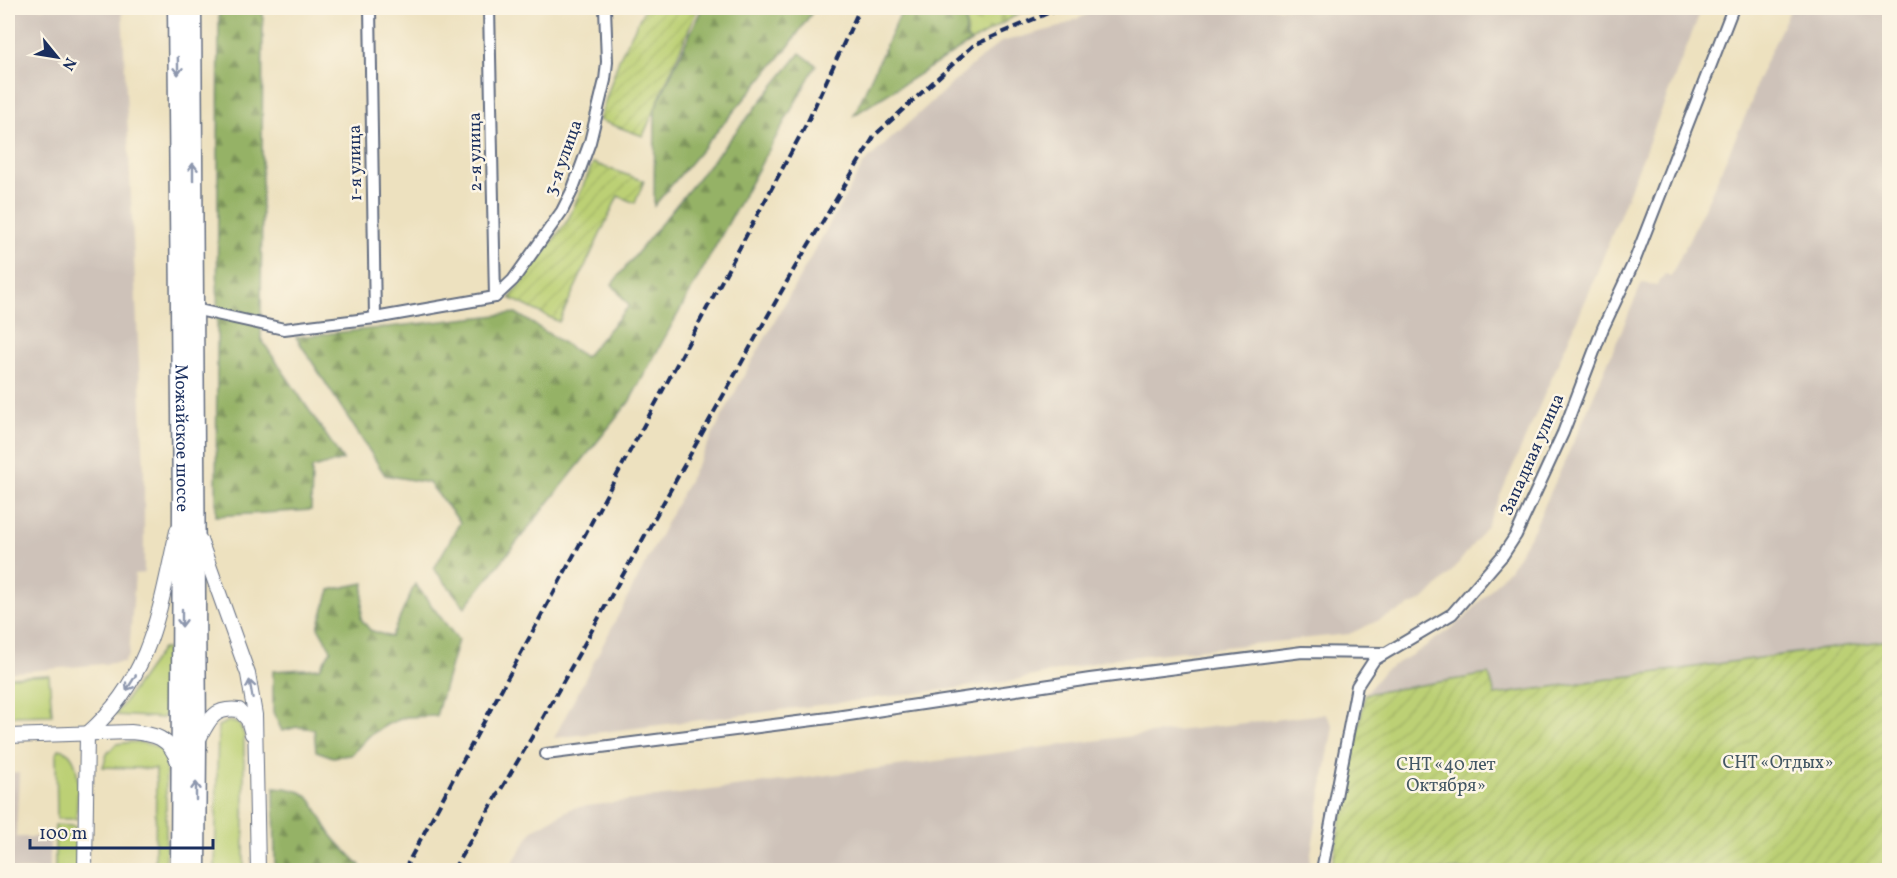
<svg xmlns="http://www.w3.org/2000/svg" width="1897" height="878" font-family="Vollkorn,serif">
  <style>
    .industrial { fill: #cec2b9 }
    .grass { fill: #bcd074; stroke: #6c8069; stroke-width: 1.5 }
    .forest { fill: url(#forest-firs); stroke: #587062; stroke-width: 1.5 }
    .cemetery { fill: url(#cemetery-stones); stroke: #6c8069; stroke-width: 1.5 }
    .garden { fill: url(#garden-furrows); stroke: #6c8069; stroke-width: 1.5 }
    .lines { fill: none; stroke-linecap: round; stroke-linejoin: round }
    .minor-casing { stroke: #646d80; stroke-width: 14 }
    .tertiary-casing { stroke: #646d80; stroke-width: 16 }
    .primary-casing { stroke: #646d80; stroke-width: 21 }
    .minor { stroke: #fff; stroke-width: 10 }
    .tertiary { stroke: #fff; stroke-width: 14 }
    .primary { stroke: #fff; stroke-width: 18 }
    .rail { stroke: #1b2f5e; stroke-width: 4; stroke-dasharray: 9 4.5; stroke-linecap: butt }
    .oneway { stroke: #8d97ae }
    .labels { text-anchor: middle; dominant-baseline: central; stroke-width: 5; stroke-linejoin: round; paint-order: stroke }
    .street-label { font-size: 18px; fill: #1b2f5e; stroke: #fcf5e5 }
    .park-label { font-size: 18px; fill: #435764; stroke: #fcf5e5 }
  </style>
  <defs>
    <pattern id="forest-firs" width="22" height="20" patternUnits="userSpaceOnUse" patternTransform="scale(1.5)"><rect width="22" height="20" fill="#95b266"/><path d="M5 1l3.5 6h-7zM16 11l3.5 6h-7z" fill="#799157"/></pattern>
    <pattern id="cemetery-stones" width="16" height="16" patternUnits="userSpaceOnUse" patternTransform="scale(1.5)"><rect width="16" height="16" fill="#bcd074"/><path d="M2 7V4a2 2 0 0 1 4 0v3zM10 15v-3a2 2 0 0 1 4 0v3z" fill="#a1b367"/></pattern>
    <pattern id="garden-furrows" width="10" height="10" patternUnits="userSpaceOnUse" patternTransform="scale(1.5)"><rect width="10" height="10" fill="#bcd074"/><path d="M-1 1l2-2M0 10L10 0M9 11l2-2" fill="none" stroke="#a1b367"/></pattern>
  </defs>
  <rect width="100%" height="100%" fill="#fcf5e5"/>
  <filter id="ink" filterUnits="userSpaceOnUse"><feTurbulence type="fractalNoise" baseFrequency=".0167" numOctaves="2"/><feDisplacementMap in="SourceGraphic" scale="12" xChannelSelector="R" yChannelSelector="G"/><feConvolveMatrix kernelMatrix="1 2 1 2 8 2 1 2 1" color-interpolation-filters="sRGB"/></filter>
  <filter id="wash" filterUnits="userSpaceOnUse"><feTurbulence type="fractalNoise" baseFrequency=".008" numOctaves="4" result="noise"/><feDisplacementMap in="SourceGraphic" scale="24" xChannelSelector="R" yChannelSelector="G"/><feGaussianBlur stdDeviation="1.35" result="paint"/><feColorMatrix in="noise" values="0 0 0 0 0 0 0 0 0 0 0 0 0 0 0 0 0 1.4 0 .05"/><feComposite in="paint" operator="in"/></filter>
  <g filter="url(#wash)">
    <rect width="100%" height="100%" fill="#ede1bf"/>
    <!-- industrial -->
    <g class="industrial">
      <polygon points="8,8 122,8 144,469 144,573 135,574 129,655 124,662 8,673"/>
      <polygon points="1100,8 1702,8 1590,290 1487,526 1454,569 1425,599 1349,634 1117,658 1006,682 554,738 742,379 864,163 976,62 1001,42 1060,27"/>
      <polygon points="1791,8 1889,8 1889,640 1494,695 1488,674 1365,694 1385,670 1417,652 1464,619 1511,567 1534,529 1577,434 1642,283 1657,285 1665,274 1671,276 1709,198 1751,103 1757,81"/>
      <polygon points="1325,714 1333,726 1308,870 508,870 533,830 572,808 1123,737"/>
      <polygon points="8,773 19,773 16,837 50,837 50,870 8,870"/>
    </g>
    <!-- grass -->
    <g class="grass">
      <polygon points="162,649 167,649 168,710 163,718 115,715"/>
      <polygon points="49,675 52,715 8,716 8,677"/>
      <polygon points="229,721 239,724 244,734 244,870 215,870 218,726"/>
      <path d="M131,742C145,743 157,743 166,756V870H155L156,769L103,767L107,754L116,744Z"/>
      <path d="M59,749C85,752 77,801 76,819H57L56,754Z"/>
      <polygon points="55,825 74,826 76,830 77,870 55,870"/>
    </g>
    <!-- forest -->
    <g class="forest">
      <polygon points="219,8 263,8 261,339 343,460 312,468 311,510 216,516"/>
      <polygon points="702,8 815,8 789,46 654,206 655,109"/>
      <polygon points="903,8 965,8 966,38 971,42 854,115"/>
      <polygon points="800,53 816,65 629,402 465,607 434,569 460,522 429,483 385,475 296,337 516,313 585,357 629,306 612,284"/>
      <polygon points="364,583 361,619 370,630 391,637 415,584 458,640 436,716 406,717 388,724 370,735 351,755 333,757 316,751 314,729 297,727 282,731 273,712 273,671 320,668 331,650 318,627 330,590"/>
      <path d="M274,787C315,790 309,799 328,830C336,843 349,854 360,865V870H275Z"/>
    </g>
    <!-- cemetery -->
    <polygon class="cemetery" points="965,8 1028,8 971,42 967,38"/>
    <!-- garden -->
    <g class="garden">
      <polygon points="645,8 698,8 643,136 599,120 619,59"/>
      <polygon points="593,163 644,181 635,203 618,196 559,322 510,298 568,220"/>
      <polygon points="1889,640 1889,870 1331,870 1365,694 1489,674 1495,695"/>
    </g>
  </g>
  <g filter="url(#ink)">
    <g class="lines">
      <defs>
        <g id="minor">
          <polyline points="370,8 375,318"/>
          <polyline points="489,8 495,297"/>
          <polyline points="495,297 513,280 562,211 572,191 590,142 605,80 607,62 605,8"/>
          <polyline points="194,309 284,329 375,318 495,297"/>
          <polyline points="546,754 829,718 1090,679 1302,652 1385,653"/>
          <polyline points="1322,870 1357,686 1374,660 1452,614 1503,555 1516,535 1563,433 1603,328 1634,262 1733,8"/>
        </g>
        <g id="tertiary">
          <polyline points="200,540 248,674 255,715 258,870"/>
          <path d="M8,736L131,732C155,734 169,737 178,762"/>
          <path d="M198,741C209,720 213,707 239,710L248,720L252,734"/>
          <path d="M85,870L87,734C152,677 159,611 177,531"/>
        </g>
        <g id="primary">
          <path id="s1" d="M177,8L182,507L180,870"/>
          <polyline points="192,8 197,743 196,870"/>
        </g>
      </defs>
      <!-- minor casing -->
      <use href="#minor" class="minor-casing"/>
      <!-- tertiary casing -->
      <use href="#tertiary" class="tertiary-casing"/>
      <!-- primary casing -->
      <use href="#primary" class="primary-casing"/>
      <!-- minor -->
      <use href="#minor" class="minor"/>
      <!-- tertiary -->
      <use href="#tertiary" class="tertiary"/>
      <!-- primary -->
      <use href="#primary" class="primary"/>
      <!-- rail -->
      <g class="rail">
        <polyline points="404,870 808,121 860,8"/>
        <polyline points="453,870 535,732 794,269 875,135 974,45 1048,13 1076,8"/>
      </g>
    </g>
    <!-- one-way arrows -->
    <defs><path id="oneway-shaft" d="M-6 0H5M1.5-3L5.5 0L1.5 3" fill="none" stroke-width="1.6" stroke-linecap="round" stroke-linejoin="round" transform="scale(1.5)"/></defs>
    <g class="oneway">
      <use href="#oneway-shaft" transform="translate(178 66) rotate(89)"/>
      <use href="#oneway-shaft" transform="translate(193 172) rotate(-90)"/>
      <use href="#oneway-shaft" transform="translate(182 618) rotate(90)"/>
      <use href="#oneway-shaft" transform="translate(131 683) rotate(122)"/>
      <use href="#oneway-shaft" transform="translate(251 689) rotate(-100)"/>
      <use href="#oneway-shaft" transform="translate(196 791) rotate(-90)"/>
    </g>
  </g>
  <g class="labels">
    <!-- street labels -->
    <g class="street-label">
      <text transform="translate(476 152) rotate(-91)">2-я улица</text>
      <text transform="translate(564 158) rotate(-70)">3-я улица</text>
      <text transform="translate(356 163) rotate(-91)">1-я улица</text>
      <text stroke="none"><textPath href="#s1" startOffset="430">Можайское шоссе</textPath></text>
      <text transform="translate(1533 455) rotate(-66)">Западная улица</text>
    </g>
    <!-- park labels -->
    <g class="park-label">
      <text x="1778" y="763">СНТ «Отдых»</text>
      <text x="1446" y="765">СНТ «40 лет<tspan x="1446" dy="21">Октября»</tspan></text>
    </g>
  </g>
  <!-- margin -->
  <rect width="1897" height="878" fill="none" stroke="#fcf5e5" stroke-width="30"/>
  <!-- north arrow -->
  <g transform="translate(57 57) rotate(120)" stroke="#fcf5e5" stroke-width="4.5" paint-order="stroke">
  <path d="M0-4.5L10 22L0 15L-10 22Z" fill="#1b2f5e"/>
  <text y="-9" font-size="16" font-weight="bold" text-anchor="middle" fill="#1b2f5e">N</text>
  </g>
  <!-- scale -->
  <path d="M30 839v9h183v-9" fill="none" stroke="#1b2f5e" stroke-width="3"/>
  <text x="39" y="839" font-size="18" fill="#1b2f5e" stroke="#fcf5e5" stroke-width="4.5" paint-order="stroke">100 m</text>
</svg>
